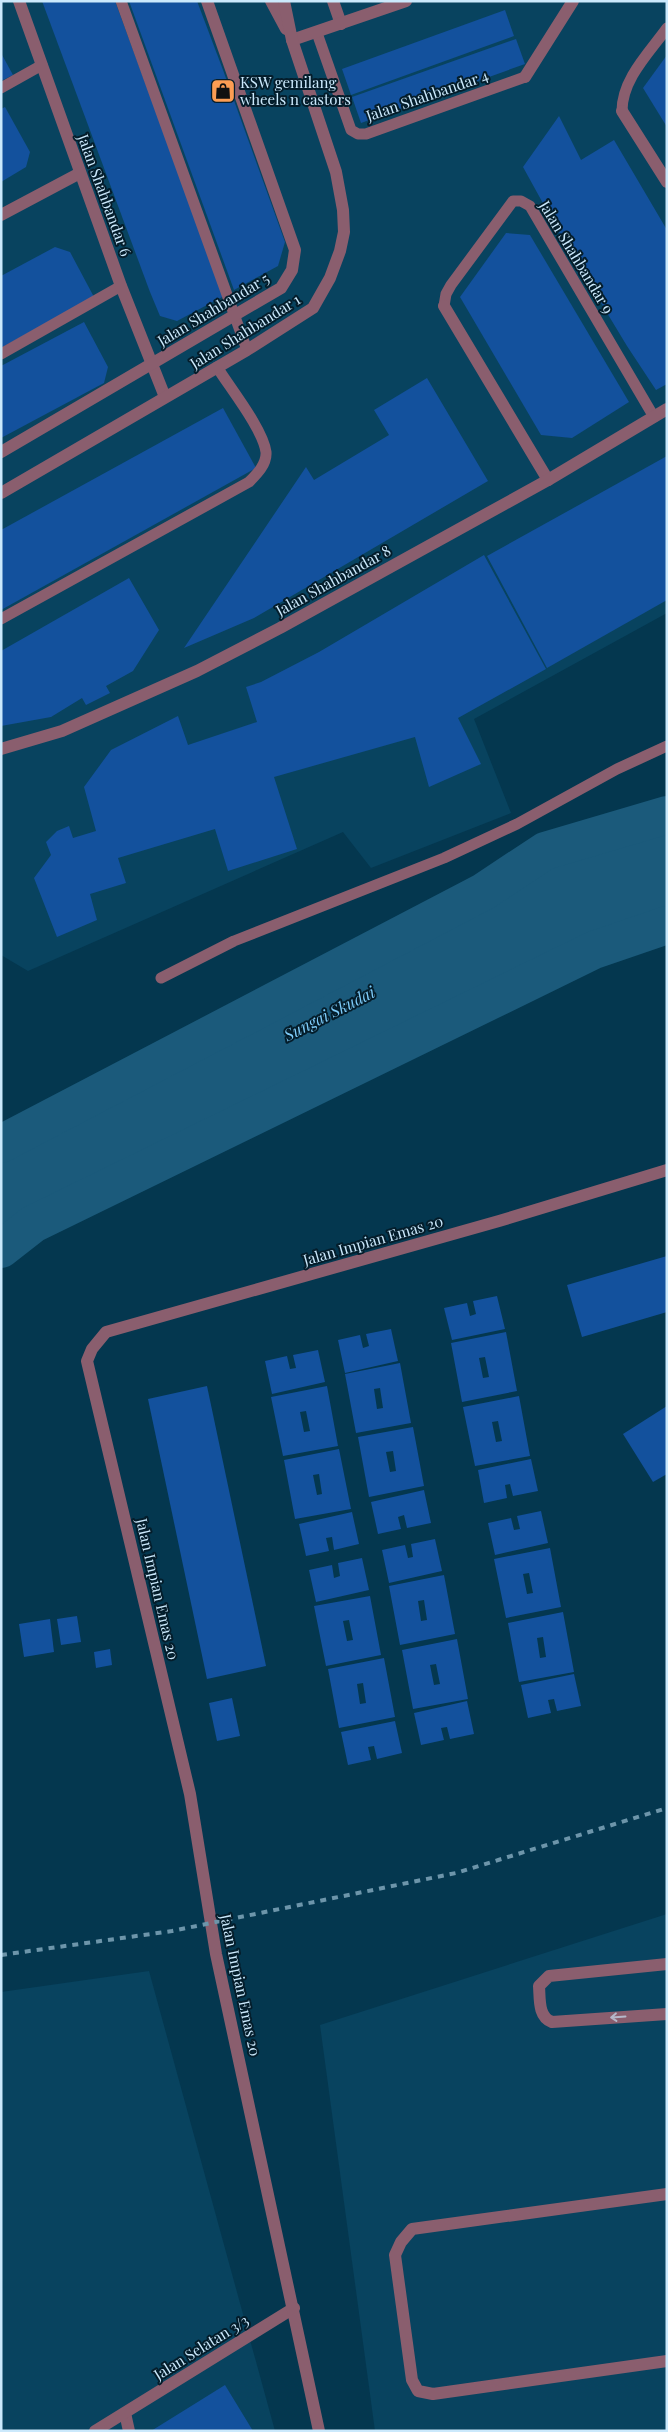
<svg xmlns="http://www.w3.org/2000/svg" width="668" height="2432" font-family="'Playfair Display',serif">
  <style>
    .built { fill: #08435f }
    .water { fill: #1b5a7b; stroke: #5085a2 }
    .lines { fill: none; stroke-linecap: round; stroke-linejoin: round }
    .river { stroke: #1b5a7b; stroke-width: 38 }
    .building { fill: #13519d; fill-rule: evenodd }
    .service { stroke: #8a5e6e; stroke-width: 11 }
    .minor { stroke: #8a5e6e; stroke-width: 12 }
    .rail { stroke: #6d95aa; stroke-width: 4; stroke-dasharray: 6 6; stroke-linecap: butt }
    .oneway { stroke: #b4b8ca }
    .labels { text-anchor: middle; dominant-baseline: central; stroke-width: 4; stroke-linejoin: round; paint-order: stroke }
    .poi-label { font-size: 15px; fill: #cbe9fc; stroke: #041d2b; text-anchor: start }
    .street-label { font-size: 15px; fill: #cbe9fc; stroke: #041d2b }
    .water-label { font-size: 16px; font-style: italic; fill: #7eccfa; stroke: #041d2b }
  </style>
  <rect width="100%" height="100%" fill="#04374f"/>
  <!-- built -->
  <g class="built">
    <polygon points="1,1 667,1 667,613 474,719 511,813 371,868 343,832 28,971 1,955"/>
    <polygon points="667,1914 667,2431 375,2431 320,2025"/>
    <polygon points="149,1971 275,2431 1,2431 1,1992"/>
  </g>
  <!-- water -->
  <polygon class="water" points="667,815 667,925 594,950 33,1224 1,1249 1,1144 483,892 545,851"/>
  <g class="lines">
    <!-- river -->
    <g class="river">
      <polyline points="1,1144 483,892 545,851 667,815"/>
      <polyline points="1,1249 33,1224 594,950 667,925"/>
    </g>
  </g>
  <!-- building -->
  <g class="building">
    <polygon points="42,1 115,1 224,296 177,321 160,316 150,292"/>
    <polygon points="129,1 197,1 223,70 285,242 278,266 234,290"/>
    <polygon points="505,10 514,36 351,95 342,69"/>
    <polygon points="516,39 525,64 361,123 352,97"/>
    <polygon points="1,53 13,75 1,81"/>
    <polygon points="667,55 667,127 643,88"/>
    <polygon points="5,107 30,152 26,167 1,182 1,109"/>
    <polygon points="559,116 581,160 614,140 667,230 667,384 656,390 627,346 566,245 523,167"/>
    <polygon points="506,233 530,235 629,402 572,438 541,435 460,297"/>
    <polygon points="55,247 70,252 94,297 1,348 1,276"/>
    <polygon points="84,322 108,367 104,383 1,438 1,366"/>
    <polygon points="427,378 488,481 254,618 184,648 306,467 314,480 389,435 374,410"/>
    <polygon points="223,408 256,468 1,610 1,530"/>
    <polygon points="667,456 667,600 547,668 487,556"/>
    <polygon points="484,555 546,669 458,718 481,764 429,787 415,737 274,777 297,849 228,871 215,829 118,858 126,883 90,894 97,920 57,937 34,878 51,855 46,842 57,831 69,826 73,838 96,831 84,787 111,750 178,716 188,745 257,722 246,687 261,682 319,652"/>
    <polygon points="129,578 159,630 133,671 106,686 110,693 86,705 82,698 51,717 1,726 1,651"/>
    <polygon points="667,1256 667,1312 582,1337 567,1285"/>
    <polygon points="497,1296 505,1329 452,1340 444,1308 467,1303 470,1316 476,1314 473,1301"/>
    <polygon points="391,1329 398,1361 345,1373 338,1340 360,1335 363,1348 369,1346 366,1334"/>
    <path d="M506,1332L517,1391L462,1402L451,1343ZM485,1357L489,1377L483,1378L479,1358Z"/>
    <polygon points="318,1350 325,1382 272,1394 265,1361 287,1356 290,1369 296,1368 293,1355"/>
    <path d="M400,1363L411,1423L356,1433L345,1374ZM380,1388L383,1408L377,1409L374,1389Z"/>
    <polygon points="207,1386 266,1666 207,1679 148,1399"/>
    <path d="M327,1386L338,1446L283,1456L271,1397ZM306,1411L310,1431L304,1432L300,1412Z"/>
    <path d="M519,1396L530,1456L475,1466L463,1407ZM498,1421L502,1441L496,1442L492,1422Z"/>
    <polygon points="667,1406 667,1474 653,1482 623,1434"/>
    <path d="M413,1427L424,1486L369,1497L358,1437ZM393,1451L396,1471L390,1472L386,1452Z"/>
    <path d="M339,1449L351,1509L295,1519L284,1460ZM319,1474L322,1494L317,1495L313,1475Z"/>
    <polygon points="531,1459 538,1491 513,1496 510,1484 505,1485 507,1498 484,1503 478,1470"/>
    <polygon points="424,1490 431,1523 407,1528 404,1515 398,1517 401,1529 378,1534 371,1502"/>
    <polygon points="541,1511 548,1543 495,1555 488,1523 511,1518 514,1530 520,1529 517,1516"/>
    <polygon points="352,1512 359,1544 334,1550 332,1537 326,1538 329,1551 306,1556 299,1524"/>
    <polygon points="435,1539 442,1571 389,1583 382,1550 405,1545 408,1558 413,1557 411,1544"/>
    <path d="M550,1548L561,1607L506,1618L494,1559ZM529,1573L533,1593L527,1594L523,1574Z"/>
    <polygon points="362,1558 369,1590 316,1602 309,1570 332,1565 334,1578 340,1576 338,1563"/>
    <path d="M444,1575L455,1634L400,1645L389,1586ZM424,1600L427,1620L421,1621L418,1601Z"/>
    <path d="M370,1596L381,1655L326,1666L314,1606ZM349,1620L353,1640L347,1641L343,1621Z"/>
    <path d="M563,1612L574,1672L519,1682L508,1623ZM543,1637L546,1657L540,1658L537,1638Z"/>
    <polygon points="77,1616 81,1642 61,1645 57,1619"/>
    <polygon points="50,1619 54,1652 24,1657 19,1624"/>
    <path d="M457,1639L468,1699L413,1709L402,1650ZM436,1664L440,1684L434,1685L430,1665Z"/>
    <polygon points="110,1649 112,1665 96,1668 94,1652"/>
    <path d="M384,1658L395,1717L339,1728L328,1669ZM363,1683L366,1703L360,1704L357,1684Z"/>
    <polygon points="574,1674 581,1706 557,1711 554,1699 548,1700 551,1713 528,1718 521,1685"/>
    <polygon points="232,1698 240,1736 217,1741 209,1703"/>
    <polygon points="467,1701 474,1734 450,1739 447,1727 441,1728 444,1740 421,1745 414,1713"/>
    <polygon points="395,1721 402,1753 377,1759 374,1746 368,1747 371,1760 348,1765 341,1732"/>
    <polygon points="225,2385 253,2431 151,2431 180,2413"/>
  </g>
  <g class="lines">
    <!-- service -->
    <g class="service">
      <polyline points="121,1 247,350"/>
      <polyline points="317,33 351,130 358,134 366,134 525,77"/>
      <polyline points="1,88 42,65"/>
      <path d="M622,111C622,79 649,53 667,28"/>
      <polyline points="444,306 446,294 451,285 513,201 521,201 530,206 654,417"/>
      <polyline points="1,354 121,286"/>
      <path d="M1,619L249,482C257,474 267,464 266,452C263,429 230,388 217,367"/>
      <polyline points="161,978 234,941 444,858 517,824 617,769 667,746"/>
    </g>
    <!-- minor -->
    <g class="minor">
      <polyline points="19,1 121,286 165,397"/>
      <polyline points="271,1 286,29"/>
      <polyline points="333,1 341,24"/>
      <polyline points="292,40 406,1"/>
      <polyline points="525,77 573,1"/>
      <polyline points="622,111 667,182"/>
      <polyline points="1,215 80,173"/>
      <polyline points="444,306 548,480"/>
      <polyline points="1,452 281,288 292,270 295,250 207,1"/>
      <polyline points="1,493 247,350 313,308 330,278 340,251 344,232 343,210 336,172 292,40 284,1"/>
      <polyline points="1,749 62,731 197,671 280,628 548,480 667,409"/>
      <path d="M667,1964L549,1976L539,1986C540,1999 538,2017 552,2022L667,2014"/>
      <polyline points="667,2194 412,2229 401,2242 395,2255 412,2380 418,2391 433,2394 667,2361"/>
      <polyline points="125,2413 129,2431"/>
      <polyline points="95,2431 294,2308"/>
      <polyline points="319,2431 216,1954 190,1794 87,1361 92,1349 106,1332 499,1221 667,1170"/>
    </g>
    <!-- rail -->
    <polyline class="rail" points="1,1955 172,1931 456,1873 667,1808"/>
  </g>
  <!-- one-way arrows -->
  <defs><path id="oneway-shaft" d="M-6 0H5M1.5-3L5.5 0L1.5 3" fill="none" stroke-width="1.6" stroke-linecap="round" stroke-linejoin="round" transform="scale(1.25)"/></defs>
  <use class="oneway" href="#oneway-shaft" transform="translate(618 2017) rotate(176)"/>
  <!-- icons -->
  <defs>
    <symbol id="shop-square" viewBox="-11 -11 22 22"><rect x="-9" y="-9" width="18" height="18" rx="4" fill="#fc9d53" stroke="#041d2b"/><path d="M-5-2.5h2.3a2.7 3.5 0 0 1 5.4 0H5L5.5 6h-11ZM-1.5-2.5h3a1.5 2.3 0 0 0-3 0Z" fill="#111"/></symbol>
  </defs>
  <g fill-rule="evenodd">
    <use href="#shop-square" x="209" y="77" width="28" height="28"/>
  </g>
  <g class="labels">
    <!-- poi labels -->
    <g class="poi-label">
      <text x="240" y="82">KSW gemilang<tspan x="240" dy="17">wheels n castors</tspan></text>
    </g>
    <!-- street labels -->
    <g class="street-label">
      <text transform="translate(427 95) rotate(-19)">Jalan Shahbandar 4</text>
      <text transform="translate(105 195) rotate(70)">Jalan Shahbandar 6</text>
      <text transform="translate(577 257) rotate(59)">Jalan Shahbandar 9</text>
      <text transform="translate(213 309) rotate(-31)">Jalan Shahbandar 5</text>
      <text transform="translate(245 331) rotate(-32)">Jalan Shahbandar 1</text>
      <text transform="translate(333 580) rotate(-29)">Jalan Shahbandar 8</text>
      <text transform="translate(373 1240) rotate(-16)">Jalan Impian Emas 20</text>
      <text transform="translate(158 1589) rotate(77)">Jalan Impian Emas 20</text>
      <text transform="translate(241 1985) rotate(78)">Jalan Impian Emas 20</text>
      <text transform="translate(201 2347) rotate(-32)">Jalan Selatan 3/3</text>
    </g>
    <!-- water labels -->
    <g class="water-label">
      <text transform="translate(329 1013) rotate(-27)">Sungai Skudai</text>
    </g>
  </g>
  <!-- border -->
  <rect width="668" height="2432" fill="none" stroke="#cbe9fc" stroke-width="5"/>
</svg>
